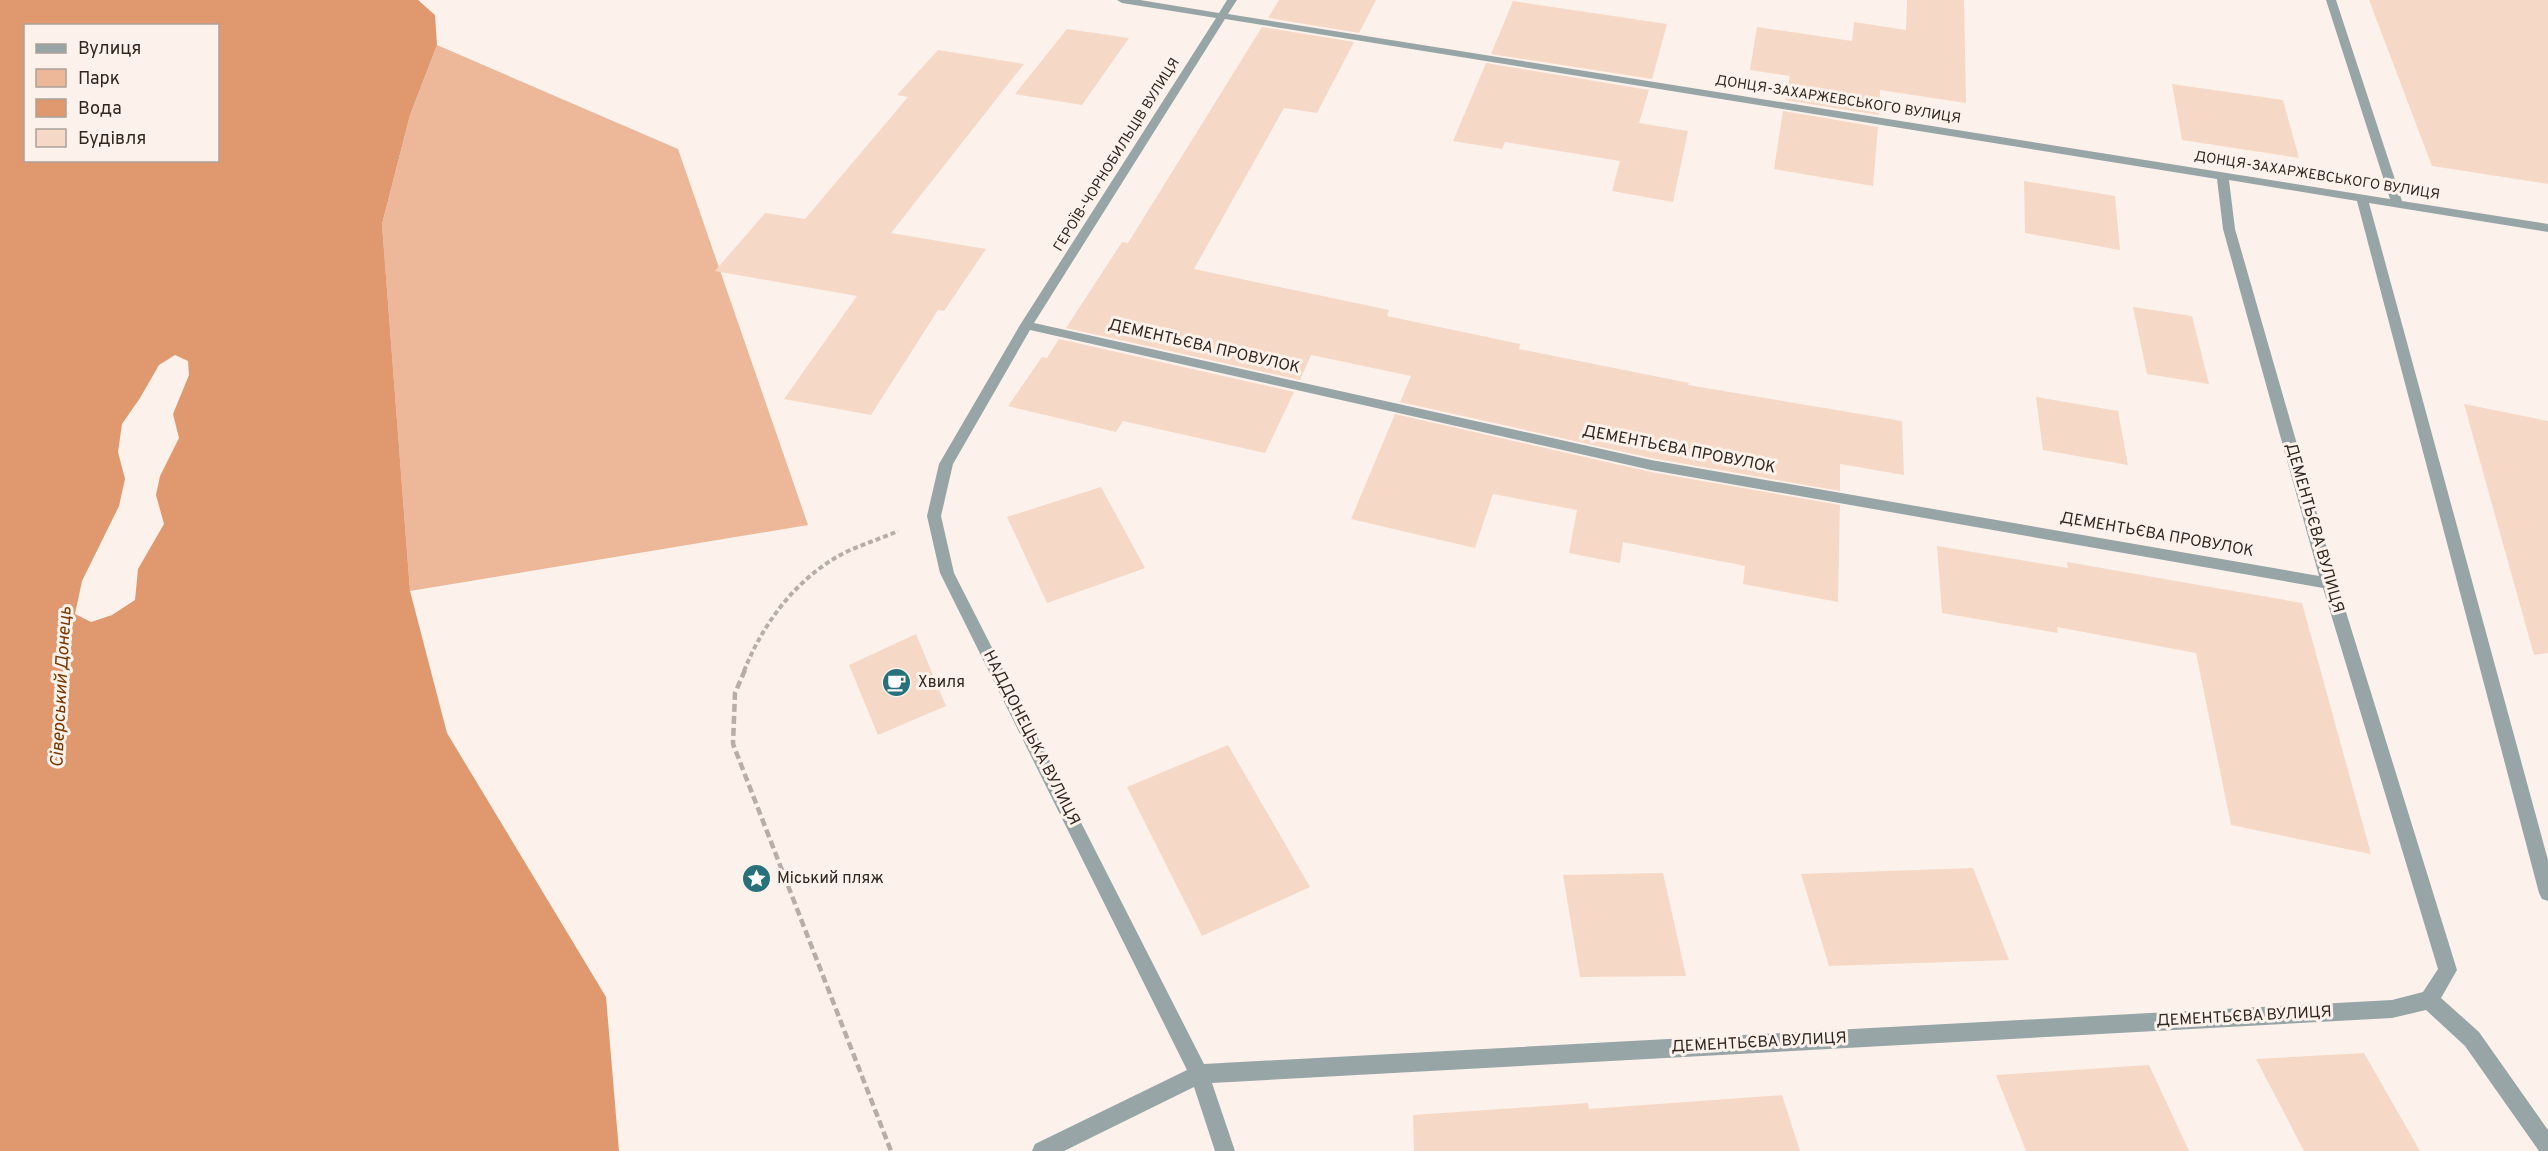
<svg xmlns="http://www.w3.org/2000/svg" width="2548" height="1151" font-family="Overpass,sans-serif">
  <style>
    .green { fill: #ecb899 }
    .water { fill: #e0996e; fill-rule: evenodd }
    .building { fill: #f6d8c6 }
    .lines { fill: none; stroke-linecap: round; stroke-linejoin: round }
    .path-far1 { stroke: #b8aea8; stroke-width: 4; stroke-dasharray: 5 3; stroke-linecap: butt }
    .path { stroke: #b8aea8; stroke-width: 4.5; stroke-dasharray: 8 4; stroke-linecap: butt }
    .minor { fill: #97a5a7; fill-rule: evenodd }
    .labels { text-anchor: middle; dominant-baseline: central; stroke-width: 6; stroke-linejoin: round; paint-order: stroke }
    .far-street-label { font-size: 14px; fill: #312721; stroke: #fcf2eb }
    .street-label { font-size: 16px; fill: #312721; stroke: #fcf2eb }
    .poi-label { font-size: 16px; fill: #312721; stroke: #fcf2eb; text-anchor: start }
    .water-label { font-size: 18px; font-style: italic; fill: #773700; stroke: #fcf2eb }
  </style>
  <rect width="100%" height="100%" fill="#fcf2eb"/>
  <!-- green -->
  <polygon class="green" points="437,45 678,149 808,525 410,591 382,224 410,115"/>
  <!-- water -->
  <path class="water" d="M0,0H418L435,15L437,45L410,115L382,224L410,591L447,733L606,997L619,1151H0ZM26,26H218V160H26ZM175,355L188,361L189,375L173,414L179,438L160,476L156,495L164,524L138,569L135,600L112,615L91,622L75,614L82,581L119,506L125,479L118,452L122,424L140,398L159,365Z"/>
  <!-- building -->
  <g class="building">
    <polygon points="1279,0 1376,0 1359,33 1268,18"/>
    <polygon points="1907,0 1964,0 1966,103 1880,90 1879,115 1785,100 1790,76 1750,70 1757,27 1852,41 1854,22 1906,30"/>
    <polygon points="2369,0 2548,0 2548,184 2432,166"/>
    <polygon points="1513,1 1667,24 1652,79 1491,54"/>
    <polygon points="1262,27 1354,42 1317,113 1284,108 1194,269 1389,310 1387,316 1520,344 1519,349 1689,383 1688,385 1902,421 1904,475 1840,464 1840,491 1651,458 1400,402 1411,376 1311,355 1300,380 1066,328 1122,242 1128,243"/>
    <polygon points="1067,29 1129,38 1082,105 1015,94"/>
    <polygon points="938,50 1024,64 891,233 986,249 944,311 938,310 871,415 784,399 857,296 715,271 765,213 805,219 908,97 897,95"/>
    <polygon points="1486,63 1649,90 1639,123 1688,131 1673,202 1612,191 1620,161 1505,142 1502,149 1453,141"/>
    <polygon points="2172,84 2283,100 2299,158 2182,140"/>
    <polygon points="1783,111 1878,127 1873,186 1774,169"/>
    <polygon points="2024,181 2115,196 2120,250 2025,233"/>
    <polygon points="2133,307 2192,316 2209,384 2147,374"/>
    <polygon points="1059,339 1294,392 1265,453 1123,421 1116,432 1008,406 1042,357 1047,358"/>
    <polygon points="2036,397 2118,411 2128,465 2043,450"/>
    <polygon points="2464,404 2548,421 2548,653 2534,655"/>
    <polygon points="1395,414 1651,472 1840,505 1838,602 1743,584 1745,566 1623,542 1620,563 1569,553 1577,510 1493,494 1475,548 1351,519"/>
    <polygon points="1101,487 1145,568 1047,603 1007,517"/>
    <polygon points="1937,546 2068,568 2067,562 2302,603 2371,854 2231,825 2196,653 2057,627 2058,633 1942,613"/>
    <polygon points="916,634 946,706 878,735 849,665"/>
    <polygon points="1228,745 1310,887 1202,936 1127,787"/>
    <polygon points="1973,868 2009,960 1829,966 1801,874"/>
    <polygon points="1663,873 1686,976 1580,977 1563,875"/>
    <polygon points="2364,1053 2420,1151 2304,1151 2256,1059"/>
    <polygon points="2149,1065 2189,1151 2026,1151 1996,1075"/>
    <polygon points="1782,1095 1800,1151 1414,1151 1413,1115 1588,1103 1589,1109"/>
  </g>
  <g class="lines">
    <!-- path-far1 -->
    <path class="path-far1" d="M744,671C762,626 792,584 835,558C853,547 878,540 898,531"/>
    <!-- path -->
    <polyline class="path" points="745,670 735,693 733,744 891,1151"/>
    <!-- minor -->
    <path class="minor" d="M1117,0H1140L1219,13L1227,0H1237L1228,14L2390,199L2326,0H2336L2402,201L2548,224V232L2369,203L2548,860V901L2542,899L2539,893L2357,201L2229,180L2235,229L2337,583L2457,970L2441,998L2479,1032L2548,1130V1151H2539L2465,1046L2426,1010L2392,1018L1212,1083L1235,1151H1215L1194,1087L1064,1151H1032L1035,1144L1187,1070L940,573L927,516L939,464L1020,325L1216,18L1122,3ZM1225,19L2217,179L2223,229L2319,576L1651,460L1034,323ZM1030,330L1651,470L2323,588L2438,969L2423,992L2392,1000L1204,1064L954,573L941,516L953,464Z"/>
  </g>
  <!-- icons -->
  <defs>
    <symbol id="cafe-disc" viewBox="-11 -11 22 22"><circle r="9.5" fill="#28717b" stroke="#fcf2eb"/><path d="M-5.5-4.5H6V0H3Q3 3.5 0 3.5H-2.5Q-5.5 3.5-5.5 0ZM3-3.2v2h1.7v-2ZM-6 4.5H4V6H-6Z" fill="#fff"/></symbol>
    <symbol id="sight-disc" viewBox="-11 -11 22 22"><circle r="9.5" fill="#28717b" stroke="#fcf2eb"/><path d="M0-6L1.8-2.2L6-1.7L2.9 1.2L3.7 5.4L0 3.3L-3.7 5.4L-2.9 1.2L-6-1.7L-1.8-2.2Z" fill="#fff"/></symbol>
  </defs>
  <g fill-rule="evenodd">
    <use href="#cafe-disc" x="880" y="666" width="33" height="33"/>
    <use href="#sight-disc" x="740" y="862" width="33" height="33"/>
  </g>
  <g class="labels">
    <!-- far-street labels -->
    <g class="far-street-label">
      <text transform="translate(1838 100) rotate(9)">ДОНЦЯ-ЗАХАРЖЕВСЬКОГО ВУЛИЦЯ</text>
      <text transform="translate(1117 155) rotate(-58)">ГЕРОЇВ-ЧОРНОБИЛЬЦІВ ВУЛИЦЯ</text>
      <text transform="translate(2317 176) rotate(9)">ДОНЦЯ-ЗАХАРЖЕВСЬКОГО ВУЛИЦЯ</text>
    </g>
    <!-- street labels -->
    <g class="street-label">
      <text transform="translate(1204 347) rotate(13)">ДЕМЕНТЬЄВА ПРОВУЛОК</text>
      <text transform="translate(1679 450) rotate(11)">ДЕМЕНТЬЄВА ПРОВУЛОК</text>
      <text transform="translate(2314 528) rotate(74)">ДЕМЕНТЬЄВА ВУЛИЦЯ</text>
      <text transform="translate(2157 535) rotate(10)">ДЕМЕНТЬЄВА ПРОВУЛОК</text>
      <text transform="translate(1031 738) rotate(63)">НАДДОНЕЦЬКА ВУЛИЦЯ</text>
      <text transform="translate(2244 1017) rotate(-3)">ДЕМЕНТЬЄВА ВУЛИЦЯ</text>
      <text transform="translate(1759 1043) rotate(-3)">ДЕМЕНТЬЄВА ВУЛИЦЯ</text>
    </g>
    <!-- poi labels -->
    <g class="poi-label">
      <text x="918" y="683">Хвиля</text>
      <text x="777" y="879">Міський пляж</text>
    </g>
    <!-- water labels -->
    <g class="water-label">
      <text transform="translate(62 687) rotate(-87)">Сіверський Донець</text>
    </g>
  </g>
  <!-- legend -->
  <rect x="24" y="24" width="195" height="138" fill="#fcf2eb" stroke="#aba19a" stroke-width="1.5"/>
  <rect x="36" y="44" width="30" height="9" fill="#97a5a7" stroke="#aba19a" stroke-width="1.5"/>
  <text x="78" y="54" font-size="18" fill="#312721">Вулиця</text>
  <rect x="36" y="69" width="30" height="18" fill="#ecb899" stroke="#aba19a" stroke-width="1.5"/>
  <text x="78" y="84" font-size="18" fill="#312721">Парк</text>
  <rect x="36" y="99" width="30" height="18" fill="#e0996e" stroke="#aba19a" stroke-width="1.5"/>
  <text x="78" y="114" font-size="18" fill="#312721">Вода</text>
  <rect x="36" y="129" width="30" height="18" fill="#f6d8c6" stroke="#aba19a" stroke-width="1.5"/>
  <text x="78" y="144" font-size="18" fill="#312721">Будівля</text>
</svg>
